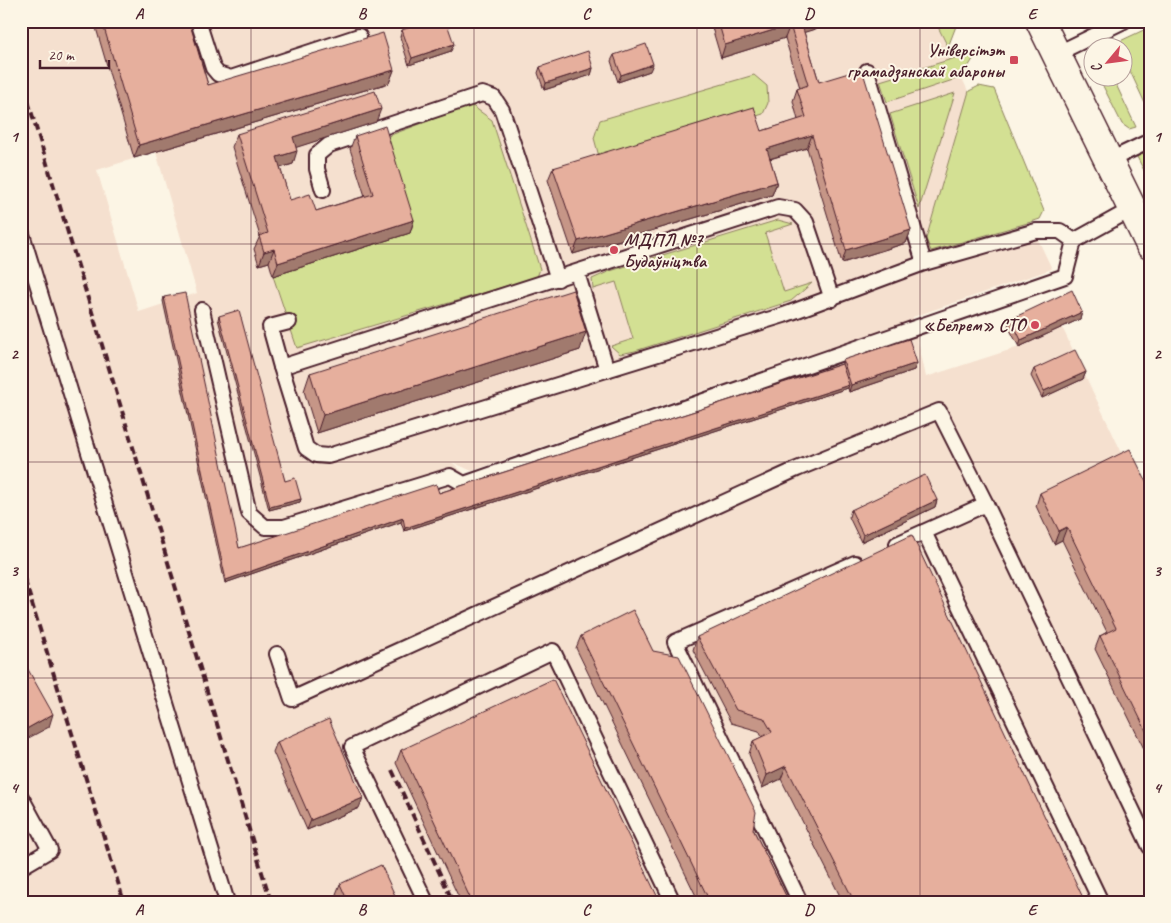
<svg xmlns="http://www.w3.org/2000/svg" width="1171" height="923" font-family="Caveat,sans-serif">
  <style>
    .built { fill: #f5e0cf; fill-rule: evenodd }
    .green { fill: #d3e093; stroke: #8e805f }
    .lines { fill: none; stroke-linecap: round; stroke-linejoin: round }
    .service-casing { stroke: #4a1f2b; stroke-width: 18 }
    .secondary-casing { stroke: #4a1f2b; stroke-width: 31 }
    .service { stroke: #fcf5e5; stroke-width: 14 }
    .secondary { stroke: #fcf5e5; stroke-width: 28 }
    .rail { stroke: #4a1f2b; stroke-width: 4; stroke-dasharray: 8 4; stroke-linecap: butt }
    .wall { fill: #c69687; stroke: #4a1f2b }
    .shaded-wall { fill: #a17a6e; stroke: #4a1f2b }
    .building { fill: #e6af9d; stroke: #4a1f2b }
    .grid { fill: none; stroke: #4a1f2b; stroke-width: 1; stroke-opacity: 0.55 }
    .poi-dot { fill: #d1495b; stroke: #fcf5e5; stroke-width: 2 }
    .labels { text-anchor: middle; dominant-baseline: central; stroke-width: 4; stroke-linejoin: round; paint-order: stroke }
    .poi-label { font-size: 18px; font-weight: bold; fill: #4a1f2b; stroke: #fcf5e5; text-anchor: end }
    .neatline { fill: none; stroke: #4a1f2b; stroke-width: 2 }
    .grid-label { font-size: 16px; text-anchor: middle; font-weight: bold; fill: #4a1f2b }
  </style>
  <rect width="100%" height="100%" fill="#fcf5e5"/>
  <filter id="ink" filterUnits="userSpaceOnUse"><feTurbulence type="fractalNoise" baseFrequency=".02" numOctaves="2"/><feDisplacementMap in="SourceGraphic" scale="10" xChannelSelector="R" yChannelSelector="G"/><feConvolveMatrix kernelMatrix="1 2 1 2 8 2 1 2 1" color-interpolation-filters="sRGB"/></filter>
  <g filter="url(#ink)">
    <!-- built -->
    <path class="built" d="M21,21H935L1052,269L913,317L926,377L1019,347L1062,327L1150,512V902H21ZM156,152L197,293L139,312L97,170ZM845,341L466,475L452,462L472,471Z"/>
    <!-- green -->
    <g class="green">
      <polygon points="935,21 958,21 948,47"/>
      <polygon points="1150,27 1150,114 1124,58 1124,48 1119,47 1116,43"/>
      <polygon points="978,51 962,77 887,102 880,81"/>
      <polygon points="754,75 767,86 768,103 763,114 601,164 594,138 600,120"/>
      <polygon points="1099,78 1113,78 1136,127 1129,129 1122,124"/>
      <polygon points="979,86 994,89 1044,211 1040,219 1031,222 931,251 926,239 969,91"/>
      <polygon points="955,93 919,209 890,114"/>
      <polygon points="471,105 492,120 540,269 537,277 297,348 273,276 409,233 380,139"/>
      <polygon points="1148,149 1150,153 1150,182 1136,155"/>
      <polygon points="778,220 793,224 765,233 784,292 812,283 791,301 635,351 620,354 611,346 633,339 616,282 593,289 592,279 610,271"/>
    </g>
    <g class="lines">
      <defs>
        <g id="service">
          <polyline points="198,21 213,68 218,74 231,78 359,36"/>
          <polyline points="1056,54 1124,21"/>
          <polyline points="867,71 924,263"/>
          <polyline points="1108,161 1150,141"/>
          <polyline points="323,190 317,169 317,155 329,145 482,94 494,98 502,110 558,279"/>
          <polyline points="21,231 227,902"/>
          <polyline points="577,273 607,370"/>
          <polyline points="832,299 806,222 795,210 778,207 281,367 306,448 316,455 328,456 784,315 924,263 1036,231 1060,231 1074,241"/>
          <polyline points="202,310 249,513 265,527 284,527 450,476 464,484 1065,276 1074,241 1132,209"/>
          <polyline points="281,367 270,327 289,322"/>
          <polyline points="924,532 1101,902"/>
          <polyline points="897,544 986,504 1150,847"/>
          <polyline points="277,654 292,699 797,469 939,411 986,504"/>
          <polyline points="21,797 50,850 21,867"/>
          <polyline points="426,902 352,747 553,651 673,902"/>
          <polyline points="800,902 675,642 855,563"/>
        </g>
        <polyline id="secondary" points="1040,21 1150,245"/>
      </defs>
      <!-- service casing -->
      <use href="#service" class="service-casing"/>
      <!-- secondary casing -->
      <use href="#secondary" class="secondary-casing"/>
      <!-- service -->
      <use href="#service" class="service"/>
      <!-- secondary -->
      <use href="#secondary" class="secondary"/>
      <!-- rail -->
      <g class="rail">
        <polyline points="21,78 271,902"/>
        <polyline points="21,568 124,902"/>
        <polyline points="392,770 453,902"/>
      </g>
    </g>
    <!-- wall -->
    <g class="wall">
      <polygon points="94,21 189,21 208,85 394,70 389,83 134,158"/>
      <polygon points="710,21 840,21 804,32 819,82 911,230 906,243 842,263 807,148 770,159 777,182 772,195 573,254 548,180 553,168 762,131 798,120 793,101 797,89 800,88 785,38 721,58"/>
      <polygon points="402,30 451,51 409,65 400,37"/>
      <polygon points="614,55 650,71 618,82 611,61"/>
      <polygon points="540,67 593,68 591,75 544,90 538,73"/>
      <polygon points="376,122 296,147 293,164 280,168 290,200 316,211 365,196 350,149 355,136 414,220 410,233 273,276 269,262 259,265 254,249 260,236 232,147 237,134"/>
      <polygon points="164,297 239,548 439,493 842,364 843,360 917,363 914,370 849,392 848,388 404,531 401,522 225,583 163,301"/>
      <polygon points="1082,312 1080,319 1019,347 1008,326 1011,319"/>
      <polygon points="219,316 285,481 301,499 300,502 269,510 218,319"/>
      <polygon points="580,350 317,433 304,391 310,373"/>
      <polygon points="1034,369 1086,372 1083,379 1042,398 1031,376"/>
      <polygon points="1150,489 1150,761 1095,649 1100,636 1107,632 1062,540 1054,544 1036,506 1040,493"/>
      <polygon points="937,500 935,507 861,542 849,517 851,510"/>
      <polygon points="581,636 653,651 753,829 789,902 699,902 576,648"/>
      <polygon points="697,637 1085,902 843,902 781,779 762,788 749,754 753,741 762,737 759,731 731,723 693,650"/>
      <polygon points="277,742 359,808 307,830 273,752"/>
      <polygon points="401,750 660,902 461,902 396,763"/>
      <polygon points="340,884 398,902 340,902 336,894"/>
    </g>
    <!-- shaded-wall -->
    <g class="shaded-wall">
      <polygon points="803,21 841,21 796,35 801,22"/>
      <polygon points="790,25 785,38 721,58 725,45"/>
      <polygon points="454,44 451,51 409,65 412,58"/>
      <polygon points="653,64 650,71 618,82 621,75"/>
      <polygon points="593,68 591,75 544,90 546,83"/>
      <polygon points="394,70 389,83 134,158 139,145"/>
      <polygon points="381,109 376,122 288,150 293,137"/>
      <polygon points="812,135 807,148 762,161 767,149"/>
      <polygon points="297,151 293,164 272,170 277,157"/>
      <polygon points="777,182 772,195 573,254 578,241"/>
      <polygon points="414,220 410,233 273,276 278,263"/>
      <polygon points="911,230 906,243 842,263 846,250"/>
      <polygon points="274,249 269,262 259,265 264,252"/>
      <polygon points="1082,312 1080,319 1019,347 1021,340"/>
      <polygon points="586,332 580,350 317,433 323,415"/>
      <polygon points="917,363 914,370 849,392 851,385"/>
      <polygon points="1086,372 1083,379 1042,398 1044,391"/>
      <polygon points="849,385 848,388 404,531 405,528"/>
      <polygon points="301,499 300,502 269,510 270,507"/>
      <polygon points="937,500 935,507 861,542 863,535"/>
      <polygon points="403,518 401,522 225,583 226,580"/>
      <polygon points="1067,527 1062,540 1054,544 1059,531"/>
      <polygon points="53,714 49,727 21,742 21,732"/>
      <polygon points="786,766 781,779 762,788 767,775"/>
      <polygon points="363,798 359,808 307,830 311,820"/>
      <polygon points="26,811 22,824 21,824 21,814"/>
    </g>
    <!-- building -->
    <g class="building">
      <polygon points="102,21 189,21 208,85 383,33 394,70 139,145"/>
      <polygon points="428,21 446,21 454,44 412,58 402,30"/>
      <polygon points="718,21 803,21 801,22 819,82 862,69 911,230 846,250 812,135 767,149 777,182 578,241 553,168 754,107 762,131 806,117 797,89 808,85 790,25 725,45"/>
      <polygon points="646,44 653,64 621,75 614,55"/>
      <polygon points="588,51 593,68 546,83 540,67"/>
      <polygon points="375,91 381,109 293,137 297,151 277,157 290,200 310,194 316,211 373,194 355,136 385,126 414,220 278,263 274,249 264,252 259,236 268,233 237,134"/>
      <polygon points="573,290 586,332 323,415 310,373"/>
      <polygon points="1072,290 1082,312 1021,340 1011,319"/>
      <polygon points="185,293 239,548 436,484 439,493 842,364 849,385 405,528 403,518 226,580 164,297"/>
      <polygon points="239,310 285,481 295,478 301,499 270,507 219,316"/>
      <polygon points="909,339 917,363 851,385 843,360"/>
      <polygon points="1075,350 1086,372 1044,391 1034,369"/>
      <polygon points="1130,449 1150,489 1150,739 1100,636 1116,628 1067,527 1059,531 1040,493"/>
      <polygon points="925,475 937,500 863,535 851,510"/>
      <polygon points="912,535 1085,902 852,902 854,901 786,766 767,775 753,741 772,732 764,718 736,710 697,637"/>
      <polygon points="633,610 653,651 679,656 756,812 753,829 789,902 710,902 581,636"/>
      <polygon points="21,657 53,714 21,732"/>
      <polygon points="553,679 660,902 472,902 401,750"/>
      <polygon points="329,719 363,798 311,820 277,742"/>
      <polygon points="21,801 26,811 21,814"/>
      <polygon points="381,865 398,902 348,902 340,884"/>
    </g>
  </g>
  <!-- grid -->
  <path class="grid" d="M251,21V902M474,21V902M697,21V902M920,21V902M21,244H1150M21,462H1150M21,678H1150"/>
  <!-- markers -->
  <g class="poi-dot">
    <rect x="1009" y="55" width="10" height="10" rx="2.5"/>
    <circle cx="614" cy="250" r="5"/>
    <circle cx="1035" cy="325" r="5"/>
  </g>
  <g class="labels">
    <!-- poi labels -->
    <g class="poi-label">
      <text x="1004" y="50">Універсітэт<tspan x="1004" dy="21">грамадзянскай абароны</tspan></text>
      <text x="624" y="240" text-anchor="start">МДПЛ №7<tspan x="624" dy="21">Будаўніцтва</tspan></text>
      <text x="1025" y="325">«Белрем» СТО</text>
    </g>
  </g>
  <!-- margin -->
  <rect width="1171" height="923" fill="none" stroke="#fcf5e5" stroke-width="55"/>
  <!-- north arrow -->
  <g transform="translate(1108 62) rotate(241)"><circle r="24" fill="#fcf5e5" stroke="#b59f9b"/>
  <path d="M0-4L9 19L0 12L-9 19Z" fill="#d1495b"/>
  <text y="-8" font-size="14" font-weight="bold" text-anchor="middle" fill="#4a1f2b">С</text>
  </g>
  <!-- scale -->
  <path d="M40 60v8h69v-8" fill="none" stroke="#4a1f2b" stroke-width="2.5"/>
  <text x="48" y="60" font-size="15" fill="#4a1f2b" stroke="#fcf5e5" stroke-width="4" paint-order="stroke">20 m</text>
  <rect x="28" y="28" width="1116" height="868" class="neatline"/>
  <g class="grid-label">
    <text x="139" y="19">A</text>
    <text x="362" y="19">B</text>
    <text x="586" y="19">C</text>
    <text x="809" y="19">D</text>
    <text x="1032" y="19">E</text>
    <text x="14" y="142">1</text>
    <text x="1157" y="142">1</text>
    <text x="14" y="359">2</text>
    <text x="1157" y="359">2</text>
    <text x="14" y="576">3</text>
    <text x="1157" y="576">3</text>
    <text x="14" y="793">4</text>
    <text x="1157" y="793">4</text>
    <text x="139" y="915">A</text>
    <text x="362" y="915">B</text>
    <text x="586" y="915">C</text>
    <text x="809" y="915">D</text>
    <text x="1032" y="915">E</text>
  </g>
</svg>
